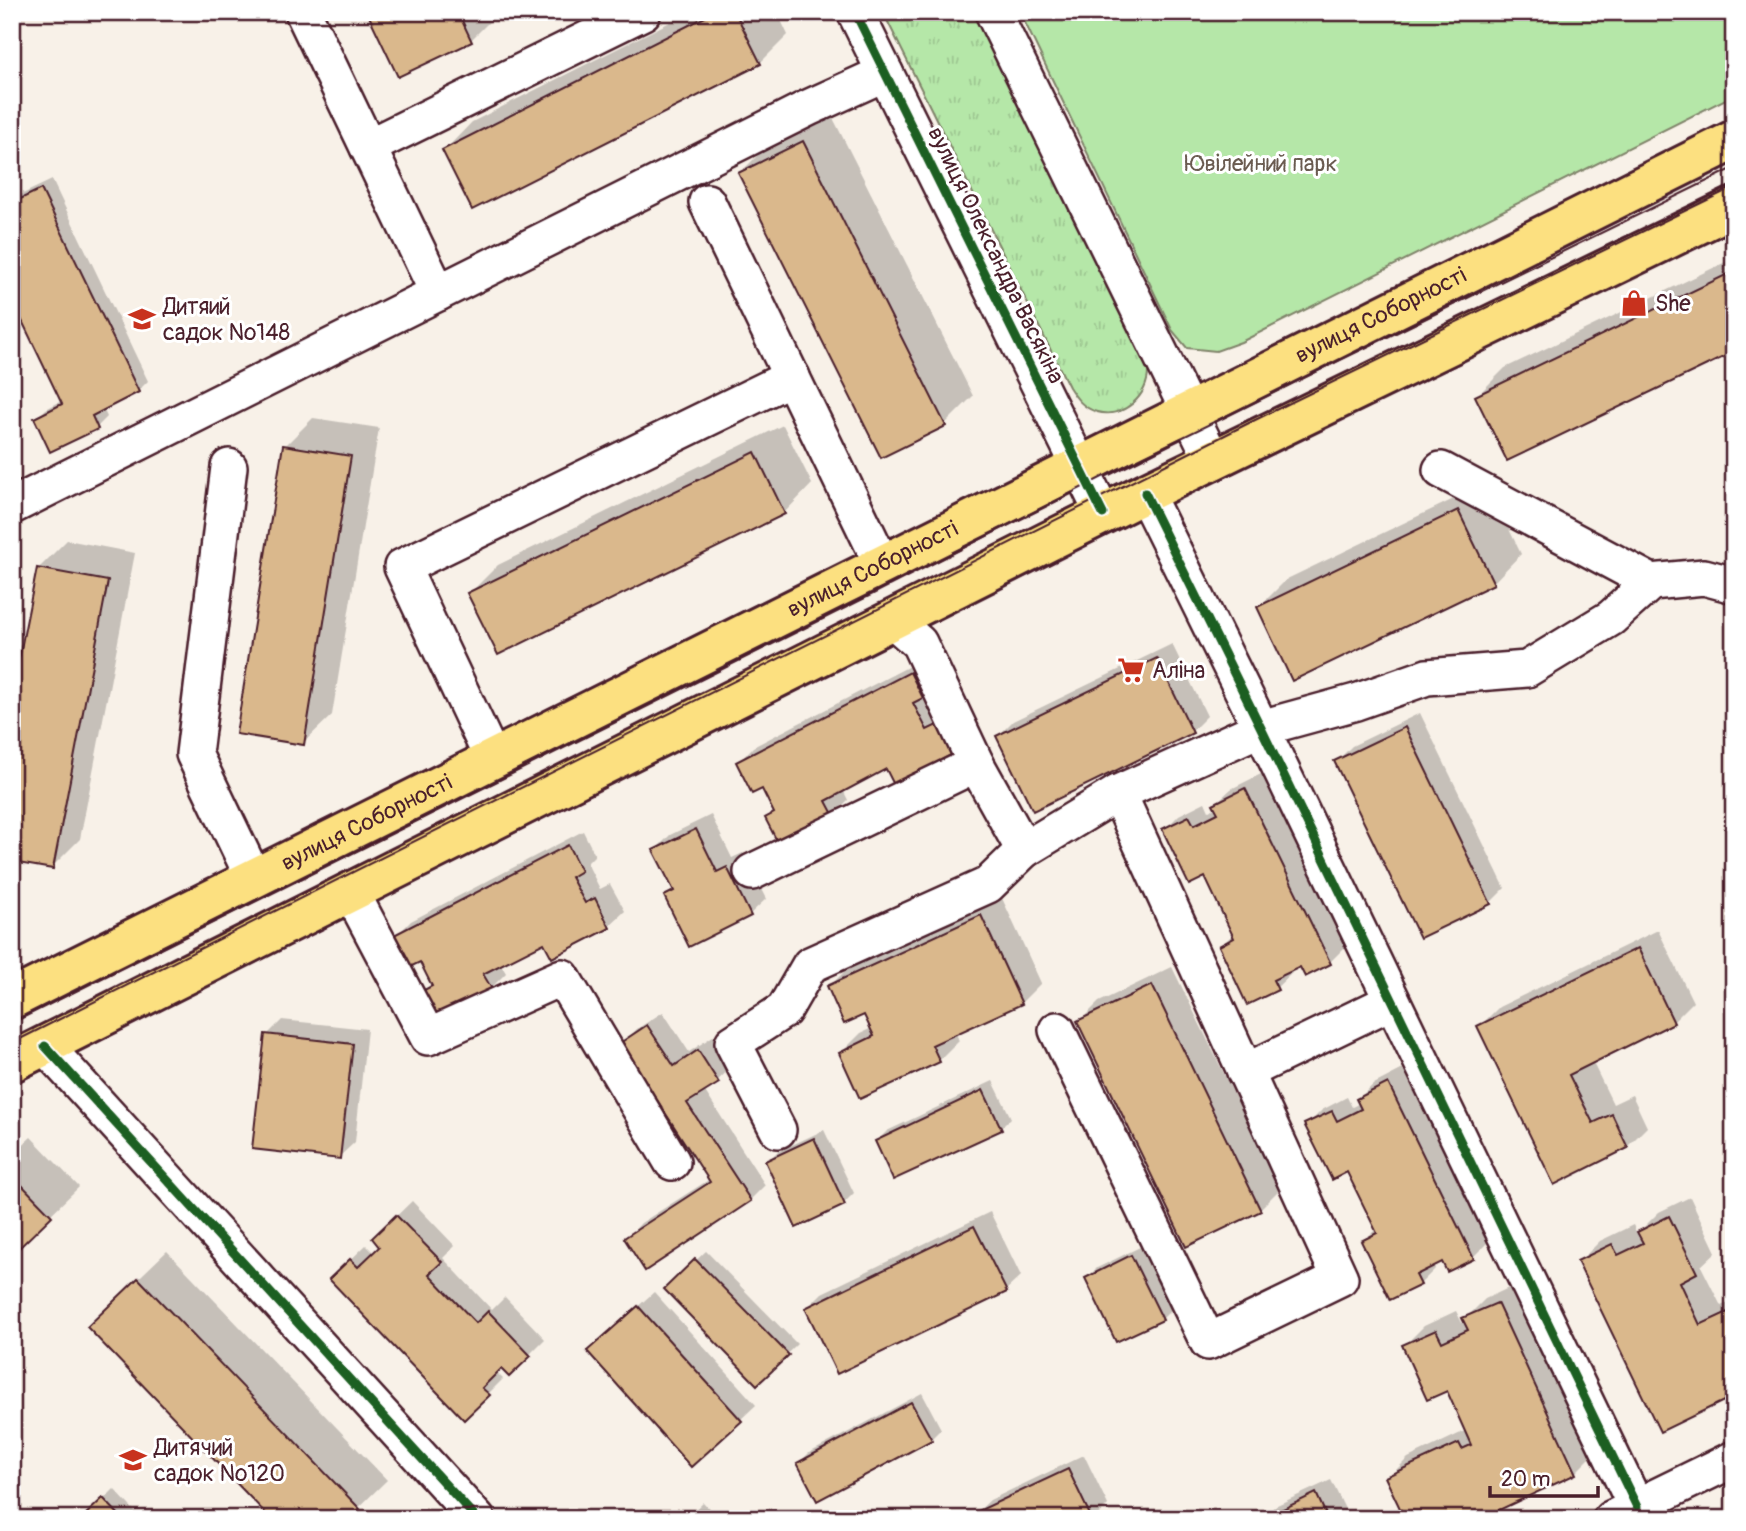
<svg xmlns="http://www.w3.org/2000/svg" width="1746" height="1531" font-family="Pangolin,sans-serif">
  <style>
    .grass { fill: url(#grass-tufts); stroke: #80836a; stroke-width: 2 }
    .park { fill: #b5e7a8; stroke: #80836a; stroke-width: 2 }
    .shadow { fill: #0003 }
    .building { fill: #dab88c; stroke: #4a1f2b; stroke-width: 2 }
    .lines { fill: none; stroke-linecap: round; stroke-linejoin: round }
    .minor-casing { stroke: #4a1f2b; stroke-width: 40 }
    .major-casing { stroke: #4a1f2b; stroke-width: 44 }
    .minor { stroke: #fff; stroke-width: 35 }
    .major { stroke: #fce080; stroke-width: 38 }
    .tram { stroke: #4a1f2b; stroke-width: 2 }
    .cycleway-casing { stroke: #fff; stroke-width: 13 }
    .cycleway { stroke: #1b5e20; stroke-width: 9 }
    .labels { text-anchor: middle; dominant-baseline: central; stroke-width: 6; stroke-linejoin: round; paint-order: stroke }
    .park-label { font-size: 23px; fill: #6a5b50; stroke: #fff }
    .street-label { font-size: 23px; fill: #4a1f2b; stroke: #fff }
    .poi-label { font-size: 23px; fill: #4a1f2b; stroke: #fff; text-anchor: start }
  </style>
  <defs>
    <pattern id="grass-tufts" width="24" height="20" patternUnits="userSpaceOnUse" patternTransform="scale(1.75)"><rect width="24" height="20" fill="#b5e7a8"/><path d="M3 7l-1-3M5 7V3M7 7l1-3M15 17l-1-3M17 17v-4M19 17l1-3" fill="none" stroke="#9dc691"/></pattern>
  </defs>
  <rect width="100%" height="100%" fill="#f8f1e8"/>
  <filter id="ink" filterUnits="userSpaceOnUse"><feTurbulence type="fractalNoise" baseFrequency=".0143" numOctaves="2"/><feDisplacementMap in="SourceGraphic" scale="14" xChannelSelector="R" yChannelSelector="G"/><feConvolveMatrix kernelMatrix="1 2 1 2 8 2 1 2 1" color-interpolation-filters="sRGB"/></filter>
  <g filter="url(#ink)">
    <!-- grass -->
    <path class="grass" d="M883,12H974L1141,349C1144,356 1148,363 1148,370C1149,396 1123,419 1097,412C1083,408 1076,398 1069,387Z"/>
    <!-- park -->
    <polygon class="park" points="1020,12 1734,12 1734,95 1241,342 1216,351 1187,348 1172,330"/>
    <!-- shadow -->
    <g class="shadow">
      <polygon points="369,12 499,12 471,40 399,75"/>
      <polygon points="690,12 777,12 788,35 760,63 444,151 472,122"/>
      <polygon points="831,114 973,396 945,424 740,173 768,145"/>
      <polygon points="52,180 148,381 138,391 103,408 107,417 97,427 51,450 36,419 46,409 63,400 12,296 12,199"/>
      <polygon points="1734,258 1734,350 1477,396 1505,368"/>
      <polygon points="313,418 379,428 332,715 303,743 285,446"/>
      <polygon points="783,425 812,484 784,513 469,594 498,565"/>
      <polygon points="1487,483 1521,554 1493,583 1259,607 1287,579"/>
      <polygon points="67,540 135,553 80,839 52,867 38,569"/>
      <polygon points="1172,644 1207,716 1192,731 998,736 1013,721"/>
      <polygon points="925,658 967,738 887,767 843,790 848,800 833,815 767,818 775,810 763,786 738,763 753,747"/>
      <polygon points="1420,713 1505,888 1490,903 1337,761 1352,746"/>
      <polygon points="1261,774 1345,947 1330,962 1305,974 1301,964 1290,969 1292,973 1276,988 1221,946 1234,933 1205,875 1164,830 1179,815 1205,802 1209,811 1217,807 1215,804 1231,789"/>
      <polygon points="711,815 732,858 743,853 766,899 750,914 690,944 666,896 674,888 655,850 670,835"/>
      <polygon points="583,831 595,855 587,863 600,889 610,884 625,911 609,926 552,955 544,940 500,963 506,973 491,988 424,991 432,983 420,960 396,936 411,921"/>
      <polygon points="1001,896 1041,983 1021,1003 956,1033 959,1041 939,1061 841,1053 861,1033 872,1028 865,1012 829,987 849,967"/>
      <polygon points="1658,930 1693,1002 1673,1022 1592,1061 1613,1104 1632,1095 1647,1127 1627,1147 1554,1182 1479,1027 1499,1007"/>
      <polygon points="1172,967 1280,1189 1260,1209 1079,1022 1099,1002"/>
      <polygon points="663,1012 689,1052 713,1036 733,1066 717,1081 704,1090 765,1185 750,1200 626,1239 641,1223 710,1179 622,1044 637,1029"/>
      <polygon points="282,1020 367,1029 355,1142 339,1157 267,1035"/>
      <polygon points="1403,1069 1488,1242 1473,1257 1443,1259 1433,1264 1435,1269 1420,1284 1364,1241 1377,1228 1348,1170 1307,1125 1322,1110 1347,1097 1352,1107 1360,1103 1358,1099 1374,1084"/>
      <polygon points="993,1081 1011,1118 1001,1128 877,1141 887,1131"/>
      <polygon points="824,1130 854,1193 844,1203 767,1162 777,1152"/>
      <polygon points="31,1137 79,1187 12,1252 12,1155"/>
      <polygon points="1690,1197 1716,1252 1701,1266 1721,1306 1734,1300 1734,1394 1580,1261 1600,1241 1633,1225 1637,1234 1659,1212"/>
      <polygon points="412,1201 455,1246 443,1258 492,1310 505,1297 545,1339 509,1375 501,1367 496,1372 503,1379 464,1418 331,1279 366,1245 374,1253 381,1246 374,1238"/>
      <polygon points="990,1212 1021,1276 1005,1291 807,1308 822,1293"/>
      <polygon points="1142,1246 1172,1309 1162,1319 1087,1278 1097,1268"/>
      <polygon points="167,1251 387,1480 347,1519 118,1298"/>
      <polygon points="706,1251 797,1344 757,1383 666,1289"/>
      <polygon points="1517,1284 1595,1453 1575,1473 1388,1478 1408,1458 1467,1430 1447,1389 1404,1346 1424,1326 1456,1311 1462,1323 1466,1321 1465,1319 1485,1299"/>
      <polygon points="654,1292 756,1405 740,1420 605,1336"/>
      <polygon points="922,1393 941,1429 931,1439 799,1463 809,1453"/>
      <polygon points="1084,1455 1108,1505 1094,1519 976,1519 974,1515 990,1500"/>
      <polygon points="1331,1480 1346,1511 1339,1519 1262,1519 1275,1506"/>
      <polygon points="114,1489 142,1519 89,1519 87,1516"/>
      <polygon points="703,1502 719,1519 685,1519"/>
    </g>
    <!-- building -->
    <g class="building">
      <polygon points="367,12 458,12 472,42 398,77"/>
      <polygon points="715,12 735,12 761,64 472,210 442,150"/>
      <polygon points="803,141 946,426 881,458 738,173"/>
      <polygon points="41,189 139,392 92,416 98,429 50,452 34,418 62,404 12,300 12,203"/>
      <polygon points="1734,271 1734,352 1507,461 1475,396"/>
      <polygon points="283,445 351,456 304,745 236,734"/>
      <polygon points="755,452 785,514 498,655 467,593"/>
      <polygon points="1458,510 1494,584 1292,681 1257,607"/>
      <polygon points="37,568 108,581 53,869 12,862 12,694"/>
      <polygon points="1157,658 1193,733 1033,811 996,736"/>
      <polygon points="910,672 923,698 913,703 927,730 937,725 953,754 894,785 886,769 826,801 834,816 779,845 765,818 774,813 762,789 752,794 736,762"/>
      <polygon points="1405,727 1491,904 1420,938 1334,761"/>
      <polygon points="1245,788 1331,964 1305,977 1300,967 1273,980 1278,990 1247,1005 1219,946 1234,938 1205,877 1189,885 1162,829 1189,816 1194,825 1218,813 1213,804"/>
      <polygon points="696,829 717,872 727,867 751,916 689,947 664,896 674,891 653,850"/>
      <polygon points="568,845 581,871 571,877 585,903 595,898 610,928 552,958 544,943 483,974 492,989 437,1018 422,991 432,986 420,962 410,967 394,935"/>
      <polygon points="981,915 1022,1004 932,1045 940,1062 860,1099 839,1053 874,1036 864,1015 844,1024 827,986"/>
      <polygon points="1638,948 1674,1023 1569,1075 1593,1123 1612,1114 1628,1148 1554,1185 1477,1026"/>
      <polygon points="1152,985 1261,1211 1186,1247 1077,1021"/>
      <polygon points="647,1025 674,1066 698,1050 719,1083 687,1103 751,1201 645,1271 624,1238 710,1182 620,1043"/>
      <polygon points="265,1034 353,1044 340,1159 252,1149"/>
      <polygon points="1388,1083 1474,1259 1447,1272 1442,1262 1416,1275 1421,1285 1390,1300 1361,1241 1377,1233 1347,1172 1332,1180 1304,1124 1332,1111 1337,1121 1361,1109 1356,1099"/>
      <polygon points="983,1090 1002,1130 893,1180 875,1141"/>
      <polygon points="814,1138 845,1205 796,1228 765,1161"/>
      <polygon points="12,1175 52,1216 12,1255"/>
      <polygon points="396,1215 442,1262 429,1274 476,1323 488,1311 531,1356 509,1377 501,1369 482,1388 490,1395 464,1420 329,1279 350,1259 358,1267 379,1247 372,1238"/>
      <polygon points="1669,1216 1697,1273 1680,1282 1700,1325 1734,1309 1734,1396 1660,1432 1577,1261 1612,1244 1618,1255 1643,1243 1637,1232"/>
      <polygon points="974,1226 1007,1292 837,1374 805,1308"/>
      <polygon points="1131,1255 1163,1320 1116,1342 1085,1278"/>
      <polygon points="695,1259 789,1355 757,1385 664,1289"/>
      <polygon points="138,1278 360,1509 350,1519 271,1519 87,1327"/>
      <polygon points="1497,1303 1576,1474 1480,1519 1405,1519 1385,1477 1459,1443 1462,1449 1471,1445 1447,1391 1427,1400 1402,1345 1436,1330 1442,1342 1468,1330 1462,1318"/>
      <polygon points="638,1306 742,1421 691,1467 587,1351"/>
      <polygon points="911,1402 932,1440 817,1501 797,1463"/>
      <polygon points="1068,1469 1092,1519 974,1519 972,1514"/>
      <polygon points="1316,1493 1328,1519 1262,1519"/>
      <polygon points="103,1498 123,1519 87,1519 84,1516"/>
    </g>
    <g class="lines">
      <defs>
        <g id="minor">
          <polyline points="303,12 438,293"/>
          <polyline points="855,12 1103,514"/>
          <polyline points="993,12 1213,461"/>
          <polyline points="368,147 643,12"/>
          <polyline points="707,202 882,564"/>
          <polyline points="229,467 194,754 254,879"/>
          <polyline points="1441,470 1651,582"/>
          <polyline points="1145,493 1261,728 1642,1519"/>
          <polyline points="12,506 808,108 885,73"/>
          <polyline points="493,760 402,567 792,377"/>
          <polyline points="976,764 1024,850 1118,793"/>
          <polyline points="752,872 976,764 919,643 894,621"/>
          <polyline points="351,892 428,1037 562,977 672,1162"/>
          <polyline points="1057,1030 1208,1342 1340,1278 1118,793 1261,728 1356,702 1427,677 1527,669 1611,618 1651,582 1704,577 1734,585"/>
          <polyline points="45,1046 477,1519"/>
          <polyline points="1245,1072 1392,1001"/>
          <polyline points="778,1130 733,1043 784,1010 810,965 988,885 1024,850"/>
          <polyline points="1611,1519 1734,1459"/>
        </g>
        <g id="major">
          <path id="s1" d="M12,999C586,713 1158,423 1734,140"/>
          <polyline points="12,1062 1145,493 1734,207"/>
        </g>
      </defs>
      <!-- minor casing -->
      <use href="#minor" class="minor-casing"/>
      <!-- major casing -->
      <use href="#major" class="major-casing"/>
      <!-- minor -->
      <use href="#minor" class="minor"/>
      <!-- major -->
      <use href="#major" class="major"/>
      <!-- tram -->
      <g class="tram">
        <polyline points="12,1023 869,596 1132,462 1734,168"/>
        <polyline points="12,1043 1249,423 1734,187"/>
      </g>
      <defs>
        <g id="cycleway">
          <polyline points="855,12 1103,514"/>
          <polyline points="1145,493 1261,728 1637,1507"/>
          <polyline points="45,1046 477,1519"/>
        </g>
      </defs>
      <!-- cycleway casing -->
      <use href="#cycleway" class="cycleway-casing"/>
      <!-- cycleway -->
      <use href="#cycleway" class="cycleway"/>
    </g>
  </g>
  <!-- icons -->
  <defs>
    <symbol id="shop-bare" viewBox="-9 -9 18 18"><path d="M-5-2.5h2.3a2.7 3.5 0 0 1 5.4 0H5L5.5 6h-11ZM-1.5-2.5h3a1.5 2.3 0 0 0-3 0Z" fill="#c8321e" stroke="#fff" stroke-width="2.5" paint-order="stroke"/></symbol>
    <symbol id="school-bare" viewBox="-9 -9 18 18"><path d="M0-5L7-2L0 1L-7-2ZM-4 1L0 2.5L4 1V4Q0 6-4 4Z" fill="#c8321e" stroke="#fff" stroke-width="2.5" paint-order="stroke"/></symbol>
    <symbol id="supermarket-bare" viewBox="-9 -9 18 18"><path d="M-6-5.5h2.5l.6 2H6L4.5 2H-2.5L-4.4-4H-6ZM-1.5 3.2a1.3 1.3 0 1 0 .1 0ZM3 3.2a1.3 1.3 0 1 0 .1 0Z" fill="#c8321e" stroke="#fff" stroke-width="2.5" paint-order="stroke"/></symbol>
  </defs>
  <g fill-rule="evenodd">
    <use href="#shop-bare" x="1615" y="284" width="38" height="38"/>
    <use href="#school-bare" x="123" y="300" width="38" height="38"/>
    <use href="#supermarket-bare" x="1112" y="651" width="38" height="38"/>
    <use href="#school-bare" x="114" y="1441" width="38" height="38"/>
  </g>
  <g class="labels">
    <!-- park labels -->
    <g class="park-label">
      <text x="1261" y="163">Ювілейний парк</text>
    </g>
    <!-- street labels -->
    <g class="street-label">
      <text transform="translate(996 255) rotate(64)">вулиця Олександра Васякіна</text>
      <text stroke="none"><textPath href="#s1" startOffset="1530">вулиця Соборності</textPath></text>
      <text stroke="none"><textPath href="#s1" startOffset="962">вулиця Соборності</textPath></text>
      <text stroke="none"><textPath href="#s1" startOffset="396">вулиця Соборності</textPath></text>
    </g>
    <!-- poi labels -->
    <g class="poi-label">
      <text x="1655" y="303">She</text>
      <text x="163" y="306">Дитяий<tspan x="163" dy="26">садок №148</tspan></text>
      <text x="1152" y="670">Аліна</text>
      <text x="154" y="1447">Дитячий<tspan x="154" dy="26">садок №120</tspan></text>
    </g>
  </g>
  <!-- margin -->
  <rect width="1746" height="1531" fill="none" stroke="#fff" stroke-width="42"/>
  <rect x="21" y="21" width="1704" height="1489" fill="none" stroke="#4a1f2b" stroke-width="2.5" filter="url(#ink)"/>
  <!-- scale -->
  <path d="M1490 1486v10h108v-10" fill="none" stroke="#4a1f2b" stroke-width="3.5"/>
  <text x="1501" y="1486" font-size="21" fill="#4a1f2b" stroke="#ffffff" stroke-width="5" paint-order="stroke">20 m</text>
</svg>
